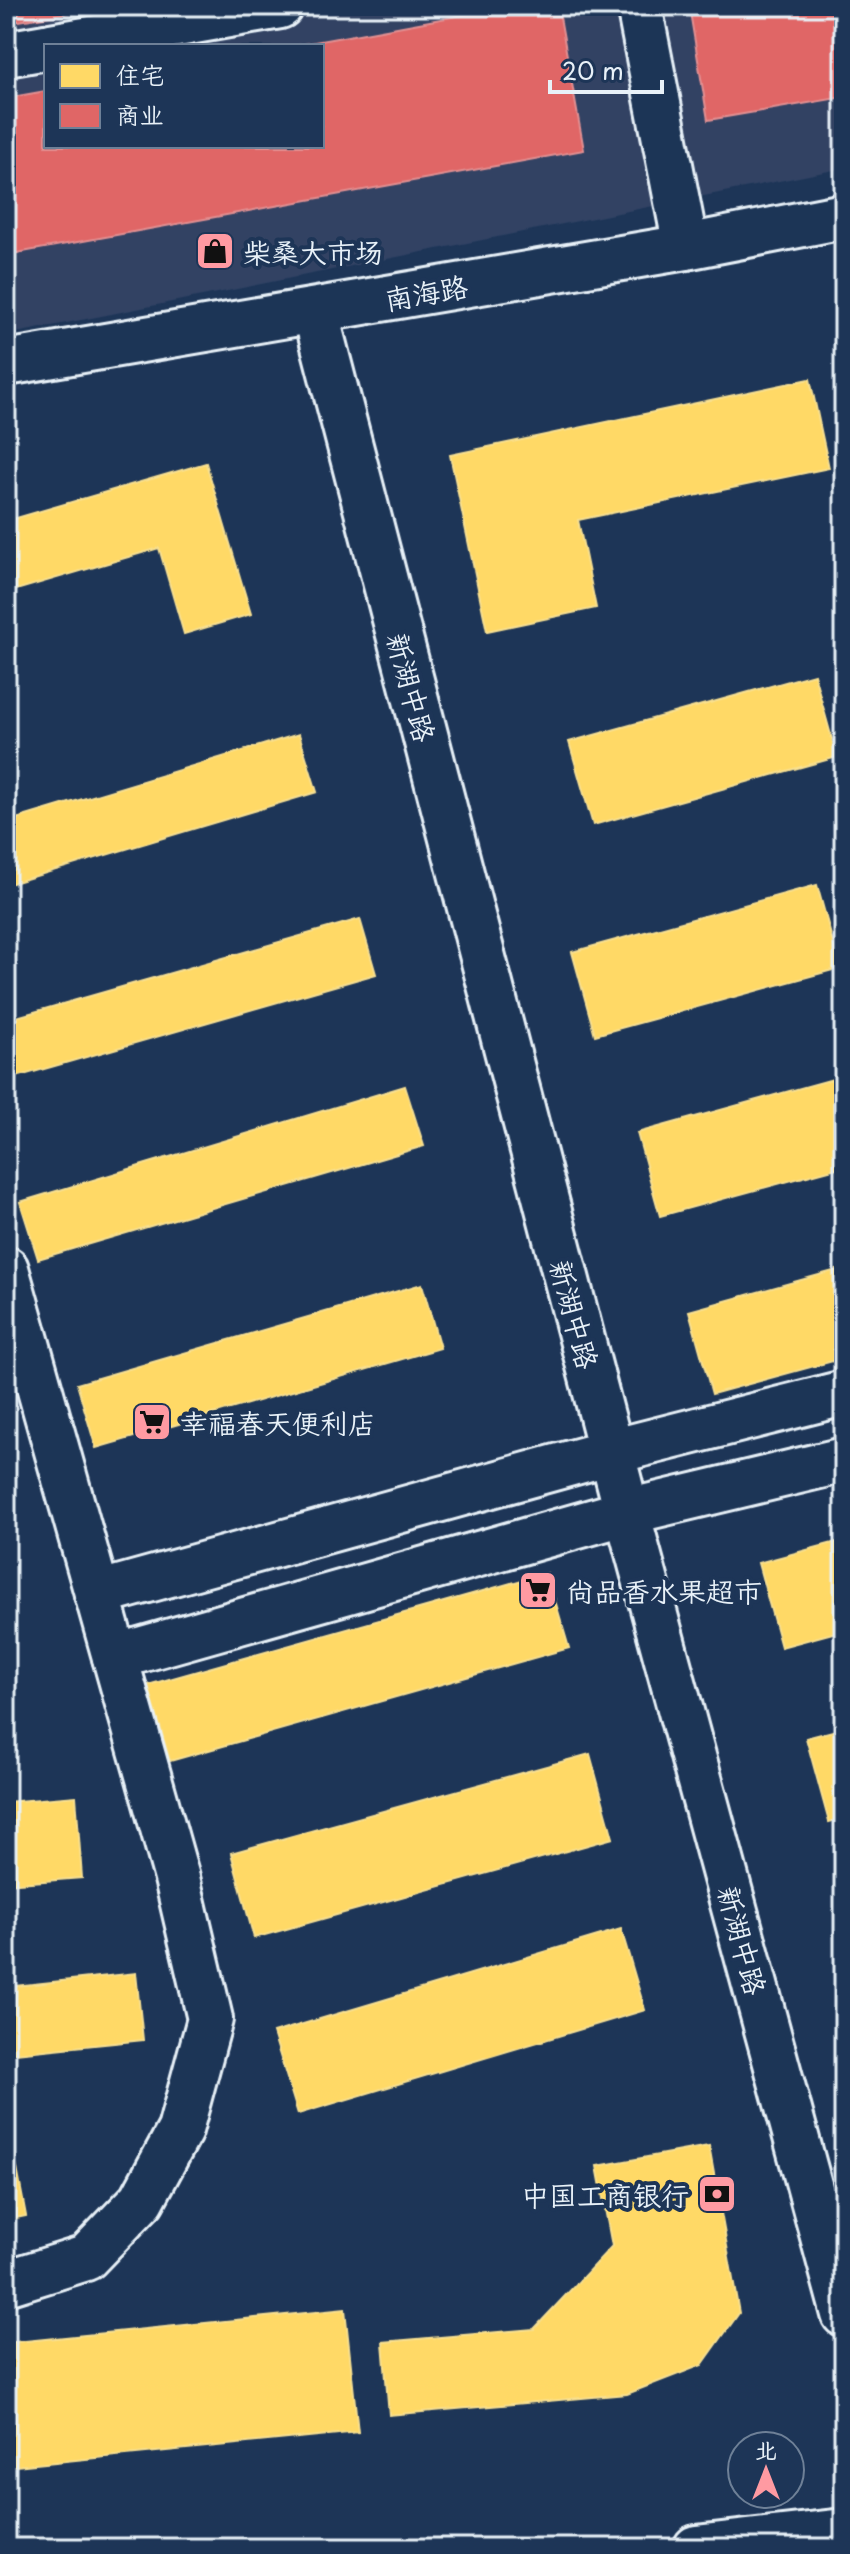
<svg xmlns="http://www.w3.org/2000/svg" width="850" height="2554" font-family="'Playpen Sans','LXGW WenKai TC',sans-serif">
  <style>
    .built { fill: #304264; fill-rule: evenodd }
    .homes { fill: #ffd966; stroke: #f8e092; stroke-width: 2 }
    .shops { fill: #e06666; stroke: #e29092; stroke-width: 2 }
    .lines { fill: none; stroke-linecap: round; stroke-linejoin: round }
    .street-casing { stroke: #e8f1f8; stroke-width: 50 }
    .secondary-casing { stroke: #e8f1f8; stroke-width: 50 }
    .street { stroke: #1d3557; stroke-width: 44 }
    .secondary { stroke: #1d3557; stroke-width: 44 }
    .labels { text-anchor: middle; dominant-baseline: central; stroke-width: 8; stroke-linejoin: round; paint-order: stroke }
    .poi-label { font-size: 28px; fill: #e8f1f8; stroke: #1d3557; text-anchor: start }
    .street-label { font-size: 28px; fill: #e8f1f8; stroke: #1d3557 }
  </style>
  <rect width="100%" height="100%" fill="#1d3557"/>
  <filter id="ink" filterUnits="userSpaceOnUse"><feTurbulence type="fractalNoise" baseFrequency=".0125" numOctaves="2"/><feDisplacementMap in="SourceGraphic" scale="16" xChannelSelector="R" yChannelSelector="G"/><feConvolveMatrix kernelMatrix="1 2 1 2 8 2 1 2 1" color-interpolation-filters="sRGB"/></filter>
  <g filter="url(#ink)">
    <!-- built -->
    <path class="built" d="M6,6H844V168L6,335ZM46,46H322V146H46Z"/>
    <!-- homes -->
    <g class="homes">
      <polygon points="810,379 829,468 578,520 596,608 487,631 450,455"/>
      <polygon points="206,463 251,614 184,634 159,548 6,593 6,521"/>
      <polygon points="814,674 837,757 593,825 569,742"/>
      <polygon points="299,734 317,792 6,885 6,822"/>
      <polygon points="817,885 840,968 595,1035 572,952"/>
      <polygon points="360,919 376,974 6,1080 6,1020"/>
      <polygon points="844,1076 844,1166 660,1216 637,1133"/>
      <polygon points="405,1086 424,1146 38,1259 20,1202"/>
      <polygon points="844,1268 844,1358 712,1394 689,1311"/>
      <polygon points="422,1284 440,1348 96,1448 77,1384"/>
      <polygon points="844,1540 844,1630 781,1647 758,1563"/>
      <polygon points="547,1573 569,1648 170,1761 148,1685"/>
      <polygon points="844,1728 844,1818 829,1822 806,1738"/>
      <polygon points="590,1754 613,1838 254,1938 231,1853"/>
      <polygon points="76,1796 82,1878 6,1884 6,1802"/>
      <polygon points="621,1929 645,2010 298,2114 273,2033"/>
      <polygon points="136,1973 143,2040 6,2054 6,1987"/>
      <polygon points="709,2146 739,2313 702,2365 627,2394 389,2415 383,2342 534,2329 612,2246 597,2166"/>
      <polygon points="16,2163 26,2216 6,2220 6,2165"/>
      <polygon points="345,2309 358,2432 6,2467 6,2343"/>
    </g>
    <!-- shops -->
    <g class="shops">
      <polygon points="6,6 100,6 100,8 6,23"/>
      <polygon points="512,6 558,6 584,150 6,255 6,98 46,91 46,146 322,146 322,46 293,46"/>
      <polygon points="689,6 844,6 844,97 708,120"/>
    </g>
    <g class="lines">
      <defs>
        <g id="street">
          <polyline points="639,6 686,247"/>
          <polyline points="51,46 280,6"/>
          <polyline points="6,54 46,47"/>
          <polyline points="6,1269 177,1878 210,2019 180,2130 142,2200 86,2258 6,2283"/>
          <polyline points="97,1594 611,1452 844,1393"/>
          <polyline points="115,1657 627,1512 844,1460"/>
        </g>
        <g id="secondary">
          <polyline points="315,311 627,1512 844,2314"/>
          <polyline points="6,363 686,247 844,216"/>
          <polyline points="696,2548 844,2531"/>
        </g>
      </defs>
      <!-- street casing -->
      <use href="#street" class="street-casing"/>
      <!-- secondary casing -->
      <use href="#secondary" class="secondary-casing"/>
      <!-- street -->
      <use href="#street" class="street"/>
      <!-- secondary -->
      <use href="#secondary" class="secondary"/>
    </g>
  </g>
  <!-- icons -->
  <defs>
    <symbol id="shop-square" viewBox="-11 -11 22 22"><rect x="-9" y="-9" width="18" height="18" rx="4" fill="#ff9aa2" stroke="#1d3557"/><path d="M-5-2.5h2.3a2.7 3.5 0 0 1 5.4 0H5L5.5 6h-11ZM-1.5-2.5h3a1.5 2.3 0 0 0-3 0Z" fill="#111"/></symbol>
    <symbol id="supermarket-square" viewBox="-11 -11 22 22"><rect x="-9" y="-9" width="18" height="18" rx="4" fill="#ff9aa2" stroke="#1d3557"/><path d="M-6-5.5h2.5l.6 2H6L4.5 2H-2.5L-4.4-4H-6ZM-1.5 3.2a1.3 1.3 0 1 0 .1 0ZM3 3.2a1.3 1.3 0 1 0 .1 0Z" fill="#111"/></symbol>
    <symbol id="bank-square" viewBox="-11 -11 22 22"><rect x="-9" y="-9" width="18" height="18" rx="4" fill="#ff9aa2" stroke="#1d3557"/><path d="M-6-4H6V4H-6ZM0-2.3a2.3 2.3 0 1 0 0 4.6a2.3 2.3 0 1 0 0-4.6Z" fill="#111"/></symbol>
  </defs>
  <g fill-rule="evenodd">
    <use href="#shop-square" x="193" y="229" width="44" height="44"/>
    <use href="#supermarket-square" x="130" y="1400" width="44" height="44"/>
    <use href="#supermarket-square" x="516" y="1568" width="44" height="44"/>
    <use href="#bank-square" x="695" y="2172" width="44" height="44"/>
  </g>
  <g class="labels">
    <!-- poi labels -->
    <g class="poi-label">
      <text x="243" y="251">柴桑大市场</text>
      <text x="180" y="1422">幸福春天便利店</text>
      <text x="566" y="1590">尚品香水果超市</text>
      <text x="689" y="2194" text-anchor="end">中国工商银行</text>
    </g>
    <!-- street labels -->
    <g class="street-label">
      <text transform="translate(426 292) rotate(-10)">南海路</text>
      <text transform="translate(412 687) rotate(75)">新湖中路</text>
      <text transform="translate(575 1314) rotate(75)">新湖中路</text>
      <text transform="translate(743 1940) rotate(75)">新湖中路</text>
    </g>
  </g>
  <!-- margin -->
  <rect width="850" height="2554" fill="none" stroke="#1d3557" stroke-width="32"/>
  <rect x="16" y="16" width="818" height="2522" fill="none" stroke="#e8f1f8" stroke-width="3" filter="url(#ink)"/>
  <!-- legend -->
  <rect x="44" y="44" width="280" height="104" fill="#1d3557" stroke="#6e8097" stroke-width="2"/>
  <rect x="60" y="64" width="40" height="24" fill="#ffd966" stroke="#6e8097" stroke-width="2"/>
  <text x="116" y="84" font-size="24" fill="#e8f1f8">住宅</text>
  <rect x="60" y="104" width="40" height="24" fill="#e06666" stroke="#6e8097" stroke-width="2"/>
  <text x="116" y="124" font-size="24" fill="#e8f1f8">商业</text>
  <!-- north arrow -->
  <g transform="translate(766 2470)"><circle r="38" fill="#1d3557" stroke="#6e8097" stroke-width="2"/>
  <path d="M0-6L14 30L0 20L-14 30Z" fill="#ff9aa2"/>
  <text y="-12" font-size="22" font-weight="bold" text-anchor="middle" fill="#e8f1f8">北</text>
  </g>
  <!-- scale -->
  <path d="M550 80v12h112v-12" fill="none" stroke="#e8f1f8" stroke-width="4"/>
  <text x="562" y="80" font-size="24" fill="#e8f1f8" stroke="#1d3557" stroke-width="6" paint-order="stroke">20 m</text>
</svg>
